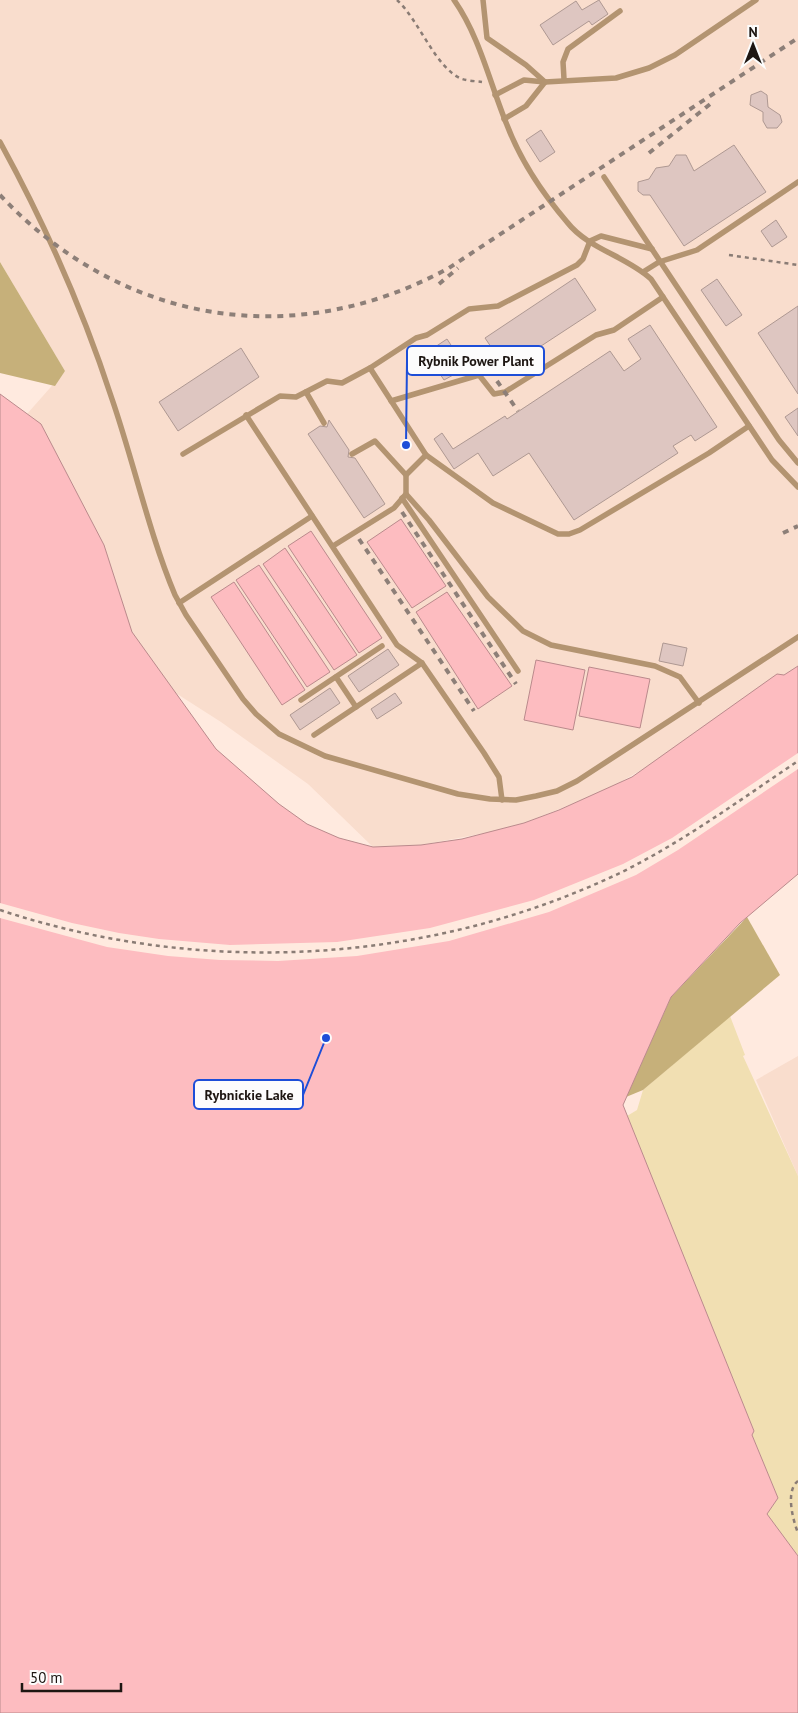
<svg xmlns="http://www.w3.org/2000/svg" width="798" height="1713" font-family="'PT Sans',sans-serif">
  <style>
    .built { fill: #f9ddcd }
    .green { fill: #f1dfb2 }
    .forest { fill: #c6b07a }
    .water { fill: #fdbcc0; stroke: #ba8a8c }
    .pier { fill: #ffeadf }
    .building { fill: #dec6c1; stroke: #ae9892 }
    .lines { fill: none; stroke-linecap: round; stroke-linejoin: round }
    .path { stroke: #8a7c75; stroke-width: 2.5; stroke-dasharray: 4 4; stroke-linecap: butt }
    .service { stroke: #b39471; stroke-width: 5.5 }
    .rail { stroke: #8d7f78; stroke-width: 4; stroke-dasharray: 6 6; stroke-linecap: butt }
    .leader { fill: none; stroke: #1d4ed8; stroke-width: 2 }
    .callout-dot { fill: #1d4ed8; stroke: #fcfcfc; stroke-width: 2 }
    .callout { fill: #fcfcfc; stroke: #1d4ed8; stroke-width: 2 }
    .callout-label { font-size: 14px; text-anchor: middle; font-weight: bold; fill: #1d1612 }
  </style>
  <rect width="100%" height="100%" fill="#ffeadf"/>
  <!-- built -->
  <g class="built">
    <polygon points="0,0 798,0 798,666 784,675 777,675 660,759 605,791 524,823 496,831 421,845 373,847 308,784 221,722 124,660 19,423 65,371 0,262"/>
    <polygon points="798,1056 798,1176 756,1080"/>
  </g>
  <!-- green -->
  <polygon class="green" points="730,1016 745,1055 743,1056 798,1176 798,1556 767,1514 778,1498 752,1435 754,1431 627,1116 637,1110 643,1090"/>
  <!-- forest -->
  <g class="forest">
    <polygon points="0,262 65,371 55,386 0,373"/>
    <polygon points="747,917 780,975 643,1090 626,1097 671,997"/>
  </g>
  <!-- water -->
  <g class="water">
    <polygon points="0,394 41,424 104,545 132,632 216,749 279,804 307,824 339,838 373,847 421,845 462,839 524,823 559,810 632,777 777,674 784,675 798,666 798,874 740,923 671,997 623,1105 754,1431 752,1435 778,1498 767,1514 798,1556 798,1713 0,1713"/>
    <polygon points="401,519 446,586 412,608 367,542"/>
    <polygon points="311,531 382,638 359,653 288,546"/>
    <polygon points="285,548 357,655 334,670 263,564"/>
    <polygon points="259,565 330,672 307,687 236,580"/>
    <polygon points="234,582 305,690 282,705 211,597"/>
    <polygon points="447,592 512,686 478,709 416,612"/>
    <polygon points="536,660 585,670 573,730 524,720"/>
    <polygon points="589,667 650,679 640,728 579,716"/>
  </g>
  <!-- pier -->
  <polygon class="pier" points="798,753 798,769 678,850 636,875 549,912 449,941 357,956 278,961 220,960 168,956 107,947 0,918 0,903 72,923 119,933 159,939 230,945 337,942 430,928 534,900 623,864 672,838"/>
  <!-- building -->
  <g class="building">
    <polygon points="599,0 608,14 592,25 589,21 553,45 540,25 576,1 582,10"/>
    <polygon points="761,91 767,95 768,107 780,115 782,122 777,128 767,128 763,121 763,112 750,105 751,95"/>
    <polygon points="541,130 555,152 540,162 526,140"/>
    <polygon points="734,145 766,192 684,246 650,195 643,195 638,191 638,182 649,179 656,168 669,166 676,155 686,155 694,171"/>
    <polygon points="776,220 787,237 772,247 761,231"/>
    <polygon points="575,278 596,310 506,369 485,338"/>
    <polygon points="717,279 742,315 726,326 701,290"/>
    <polygon points="798,306 798,394 758,333"/>
    <polygon points="650,325 717,427 695,441 691,435 673,446 678,453 574,520 529,453 493,476 478,453 454,469 434,439 442,433 453,449 505,416 507,419 610,351 624,371 641,359 628,339"/>
    <polygon points="447,339 466,368 444,380 426,353"/>
    <polygon points="241,348 259,377 178,431 159,402"/>
    <polygon points="798,408 798,436 785,417"/>
    <polygon points="329,420 349,450 348,457 355,458 385,504 364,518 308,434 320,426 327,427"/>
    <polygon points="663,643 687,648 683,666 659,661"/>
    <polygon points="388,649 399,665 359,692 348,676"/>
    <polygon points="330,688 340,703 300,730 290,715"/>
    <polygon points="395,693 402,703 377,719 371,709"/>
  </g>
  <g class="lines">
    <!-- path -->
    <g class="path">
      <path d="M397,0C419,20 436,69 462,79C468,81 476,81 482,82"/>
      <polyline points="729,255 798,265"/>
      <path d="M0,910C202,977 429,965 622,872C684,841 740,800 798,761"/>
      <path d="M798,1481C785,1491 793,1520 798,1533"/>
    </g>
    <!-- service -->
    <g class="service">
      <path d="M454,0C480,37 490,84 507,125C520,159 543,194 567,222C588,249 626,256 651,279L772,460L798,487"/>
      <polyline points="483,0 487,38 526,65 545,82"/>
      <polyline points="564,79 563,62 568,49 620,11"/>
      <polyline points="495,95 524,80 545,82 616,78 649,68 675,55 756,0"/>
      <polyline points="504,119 526,106 545,82"/>
      <path d="M0,142C45,224 83,310 112,399C134,463 149,533 175,595L186,615L243,699L256,714L279,734L325,756L458,794L490,799L516,800L536,796L557,791L577,781L798,637"/>
      <polyline points="604,177 779,440 798,463"/>
      <polyline points="643,272 659,262 697,250 798,182"/>
      <polyline points="370,368 426,455 493,503 558,534 569,534 580,530 709,453 749,426"/>
      <polyline points="306,392 324,423"/>
      <polyline points="391,401 479,375 494,394 505,392 596,335 614,330 663,297"/>
      <polyline points="246,415 397,645 422,663 484,753 499,777 502,800"/>
      <polyline points="183,454 280,396 296,397 327,381 342,383 370,368 416,338 427,335 469,309 498,306 577,265 583,259 590,241 601,236 652,249"/>
      <polyline points="352,454 375,441 406,475"/>
      <polyline points="406,494 429,520 488,597 523,631 551,645 655,666 680,677 699,703"/>
      <polyline points="402,498 518,671"/>
      <polyline points="333,546 394,508 406,494 406,475 426,455"/>
      <polyline points="179,603 312,516"/>
      <polyline points="336,677 356,707"/>
      <polyline points="301,700 382,646"/>
      <polyline points="314,735 422,663"/>
    </g>
    <!-- rail -->
    <g class="rail">
      <polyline points="649,153 714,101"/>
      <path d="M0,195C121,324 293,353 449,268L798,38"/>
      <polyline points="439,284 458,268"/>
      <polyline points="497,381 518,411"/>
      <polyline points="402,512 516,684"/>
      <polyline points="783,533 798,526"/>
      <polyline points="359,539 474,711"/>
    </g>
  </g>
  <!-- callouts -->
  <path class="leader" d="M406 445L407 361M326 1038L303 1095"/>
  <g class="callout-dot">
    <circle cx="406" cy="445" r="5"/>
    <circle cx="326" cy="1038" r="5"/>
  </g>
  <g class="callout">
    <rect x="407" y="346" width="137" height="29" rx="5"/>
    <rect x="194" y="1080" width="109" height="29" rx="5"/>
  </g>
  <g class="callout-label">
    <text x="476" y="366">Rybnik Power Plant</text>
    <text x="249" y="1100">Rybnickie Lake</text>
  </g>
  <!-- north arrow -->
  <g transform="translate(753 45)" stroke="#fcfcfc" stroke-width="4" paint-order="stroke">
  <path d="M0-4L9 19L0 12L-9 19Z" fill="#1d1612"/>
  <text y="-8" font-size="14" font-weight="bold" text-anchor="middle" fill="#1d1612">N</text>
  </g>
  <!-- scale -->
  <path d="M22 1683v8h99v-8" fill="none" stroke="#1d1612" stroke-width="2.5"/>
  <text x="30" y="1683" font-size="15" fill="#1d1612" stroke="#fcfcfc" stroke-width="4" paint-order="stroke">50 m</text>
</svg>
